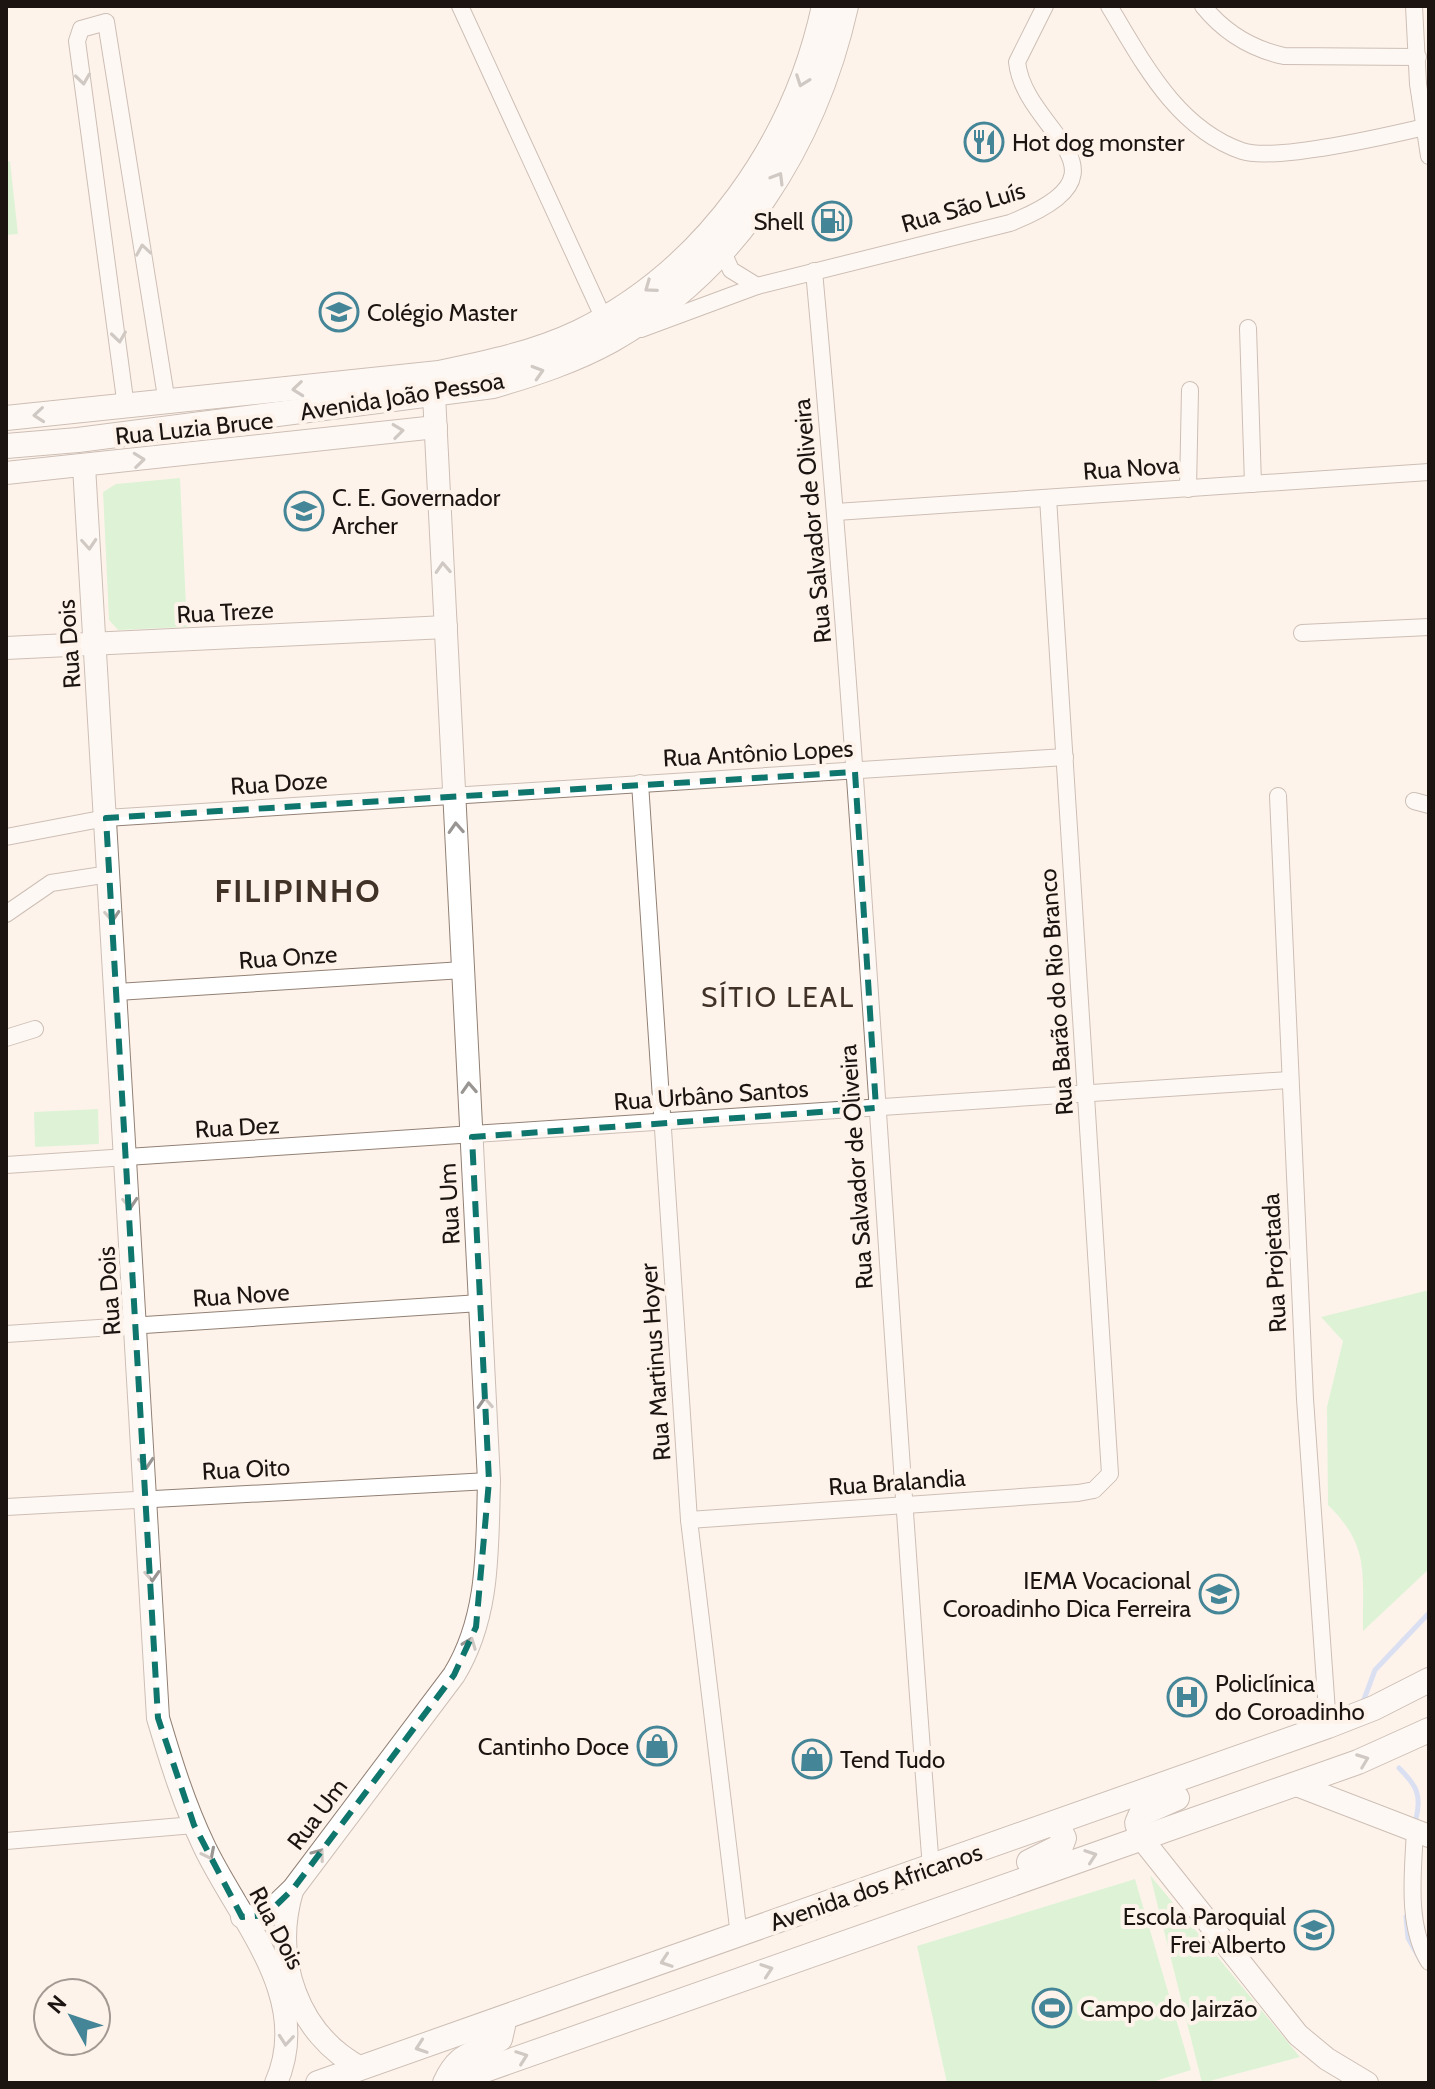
<svg xmlns="http://www.w3.org/2000/svg" width="1435" height="2089" font-family="Cabin,sans-serif">
  <style>
    .green { fill: #b8f3bd }
    .lines { fill: none; stroke-linecap: round; stroke-linejoin: round }
    .stream { stroke: #b0cbfa; stroke-width: 5 }
    .street-casing { stroke: #928074; stroke-width: 18 }
    .secondary-casing { stroke: #928074; stroke-width: 24 }
    .primary-casing { stroke: #928074; stroke-width: 26 }
    .street { stroke: #fff; stroke-width: 16 }
    .secondary { stroke: #fff; stroke-width: 22 }
    .primary { stroke: #fff; stroke-width: 24 }
    .oneway { stroke: #989593 }
    .marked { fill: none; stroke: #0f766e; stroke-width: 6; stroke-dasharray: 16 10; stroke-linejoin: round }
    .labels { text-anchor: middle; dominant-baseline: central; stroke-width: 8; stroke-linejoin: round; paint-order: stroke }
    .poi-label { font-size: 24px; fill: #1b1410; stroke: #fef3eb; text-anchor: start }
    .street-label { font-size: 24px; fill: #1b1410; stroke: #fef3eb }
    .quarter-label { font-size: 28px; letter-spacing: 2px; fill: #403227; stroke: #fef3eb }
    .district-label { font-size: 32px; font-weight: bold; letter-spacing: 2px; fill: #403227; stroke: #fef3eb }
  </style>
  <rect width="100%" height="100%" fill="#fef3eb"/>
  <!-- green -->
  <g class="green">
    <polygon points="10,161 18,234 6,235 6,162"/>
    <polygon points="180,478 187,627 118,630 109,620 103,492 116,484"/>
    <polygon points="98,1109 99,1144 35,1147 34,1112"/>
    <path d="M1429,1290V1569L1363,1631C1362,1575 1371,1547 1328,1505L1327,1407L1343,1341L1321,1317Z"/>
    <polygon points="1150,1875 1300,2057 1202,2083"/>
    <polygon points="1135,1879 1191,2070 1149,2083 947,2083 917,1946"/>
  </g>
  <g class="lines">
    <!-- stream -->
    <g class="stream">
      <polyline points="1363,1702 1375,1670 1429,1613"/>
      <path d="M1399,1768C1416,1785 1422,1794 1416,1819"/>
      <polyline points="1406,1917 1408,1938 1422,1963"/>
    </g>
    <defs>
      <g id="street">
        <polyline points="460,6 604,319"/>
        <path d="M1109,6C1143,62 1176,128 1242,151C1275,162 1391,135 1429,126"/>
        <path d="M1203,6C1224,32 1252,49 1284,56L1418,57"/>
        <polyline points="1414,6 1418,84 1429,156"/>
        <polyline points="723,252 731,270 757,286"/>
        <path d="M814,271C863,802 889,1336 931,1868"/>
        <polyline points="1248,328 1253,484"/>
        <path d="M641,329L757,286L1010,223C1143,170 1025,134 1017,62L1045,6"/>
        <polyline points="126,407 77,41 81,29 106,22 167,403"/>
        <polyline points="1188,489 1190,390"/>
        <polyline points="836,512 1429,472"/>
        <polyline points="1302,633 1429,627"/>
        <polyline points="640,783 689,1520 739,1936"/>
        <polyline points="1278,796 1305,1399 1328,1726"/>
        <polyline points="1414,801 1429,805"/>
        <polyline points="6,837 106,818 1065,757"/>
        <polyline points="6,914 51,883 109,874"/>
        <polyline points="117,992 463,970"/>
        <polyline points="6,1038 35,1029"/>
        <polyline points="6,1165 1289,1080"/>
        <polyline points="6,1334 480,1303"/>
        <polyline points="6,1507 489,1481"/>
        <polyline points="689,1520 1078,1493 1094,1490 1110,1474 1048,498"/>
        <path d="M1415,1830C1413,1872 1406,1926 1429,1962"/>
        <polyline points="6,1841 194,1825"/>
      </g>
      <g id="secondary">
        <path d="M84,466L158,1718C171,1762 184,1804 204,1846C239,1920 314,1997 276,2083"/>
        <polyline points="6,473 436,427"/>
        <polyline points="6,648 446,627"/>
        <polyline points="1294,1784 1429,1836"/>
        <polyline points="1142,1839 1298,2035 1327,2059 1367,2083"/>
        <path d="M292,1891C272,1959 297,2034 361,2068"/>
        <path d="M242,1917L266,1915L293,1889L454,1675C490,1616 487,1549 489,1481L434,395"/>
      </g>
      <g id="primary">
        <path d="M6,418L439,373C487,363 535,353 579,332C706,270 795,142 824,6"/>
        <path d="M6,446L78,440L493,386C534,374 574,361 612,340C737,269 815,144 846,6"/>
        <polyline points="1142,1839 1137,1823 1141,1814 1177,1798"/>
        <polyline points="1029,1862 1061,1846 1064,1838 1057,1824"/>
        <polyline points="318,2083 1328,1726 1374,1708 1429,1680"/>
        <path d="M445,2083C460,2050 474,2057 500,2039L503,2026L499,2020"/>
        <polyline points="448,2083 1358,1762 1429,1730"/>
      </g>
    </defs>
    <!-- street casing -->
    <use href="#street" class="street-casing"/>
    <!-- secondary casing -->
    <use href="#secondary" class="secondary-casing"/>
    <!-- primary casing -->
    <use href="#primary" class="primary-casing"/>
    <!-- street -->
    <use href="#street" class="street"/>
    <!-- secondary -->
    <use href="#secondary" class="secondary"/>
    <!-- primary -->
    <use href="#primary" class="primary"/>
  </g>
  <!-- one-way arrows -->
  <defs><path id="oneway-chevron" d="M-2-3.5L2.5 0L-2 3.5" fill="none" stroke-width="1.6" stroke-linecap="round" stroke-linejoin="round" transform="scale(2)"/></defs>
  <g class="oneway">
    <use href="#oneway-chevron" transform="translate(83 79) rotate(82)"/>
    <use href="#oneway-chevron" transform="translate(802 81) rotate(110)"/>
    <use href="#oneway-chevron" transform="translate(778 178) rotate(-59)"/>
    <use href="#oneway-chevron" transform="translate(143 250) rotate(-99)"/>
    <use href="#oneway-chevron" transform="translate(650 287) rotate(144)"/>
    <use href="#oneway-chevron" transform="translate(119 337) rotate(82)"/>
    <use href="#oneway-chevron" transform="translate(538 372) rotate(-17)"/>
    <use href="#oneway-chevron" transform="translate(298 389) rotate(174)"/>
    <use href="#oneway-chevron" transform="translate(39 415) rotate(175)"/>
    <use href="#oneway-chevron" transform="translate(398 431) rotate(-7)"/>
    <use href="#oneway-chevron" transform="translate(139 460) rotate(-6)"/>
    <use href="#oneway-chevron" transform="translate(89 544) rotate(86)"/>
    <use href="#oneway-chevron" transform="translate(443 568) rotate(-93)"/>
    <use href="#oneway-chevron" transform="translate(456 828) rotate(-93)"/>
    <use href="#oneway-chevron" transform="translate(112 916) rotate(86)"/>
    <use href="#oneway-chevron" transform="translate(469 1088) rotate(-93)"/>
    <use href="#oneway-chevron" transform="translate(130 1203) rotate(86)"/>
    <use href="#oneway-chevron" transform="translate(485 1403) rotate(-93)"/>
    <use href="#oneway-chevron" transform="translate(146 1463) rotate(86)"/>
    <use href="#oneway-chevron" transform="translate(152 1576) rotate(87)"/>
    <use href="#oneway-chevron" transform="translate(470 1643) rotate(-69)"/>
    <use href="#oneway-chevron" transform="translate(1363 1760) rotate(-21)"/>
    <use href="#oneway-chevron" transform="translate(209 1854) rotate(63)"/>
    <use href="#oneway-chevron" transform="translate(319 1854) rotate(-53)"/>
    <use href="#oneway-chevron" transform="translate(1091 1856) rotate(-19)"/>
    <use href="#oneway-chevron" transform="translate(666 1961) rotate(161)"/>
    <use href="#oneway-chevron" transform="translate(767 1970) rotate(-19)"/>
    <use href="#oneway-chevron" transform="translate(286 2040) rotate(95)"/>
    <use href="#oneway-chevron" transform="translate(421 2047) rotate(161)"/>
    <use href="#oneway-chevron" transform="translate(522 2057) rotate(-20)"/>
  </g>
  <!-- marked area -->
  <path d="M0 0H1435V2089H0ZM855,772L876,1108L472,1137L489,1481L476,1627L454,1675L293,1889L266,1915L242,1917L194,1825L158,1718L106,818Z" fill="#fef3eb" fill-opacity=".55" fill-rule="evenodd"/>
  <path class="marked" d="M855,772L876,1108L472,1137L489,1481L476,1627L454,1675L293,1889L266,1915L242,1917L194,1825L158,1718L106,818Z"/>
  <!-- icons -->
  <defs>
    <symbol id="restaurant-ring" viewBox="-11 -11 22 22"><circle r="9.5" fill="#fef3eb" stroke="#448697" stroke-width="1.5"/><path d="M-5-6h1v4h1v-4h1v4h1v-4h1v5L-1.5 .5V6h-2V.5L-5-1ZM5-6V6H3V1.5H1.5Q1.5-4 5-6Z" fill="#448697"/></symbol>
    <symbol id="fuel-ring" viewBox="-11 -11 22 22"><circle r="9.5" fill="#fef3eb" stroke="#448697" stroke-width="1.5"/><path d="M-5.5-6h7V0h2V4h1.3V-2.5L3-4.5l.8-.8L6-3V5H2.5V1h-1V6h-7ZM-4.2-4.7v3.2H.2V-4.7Z" fill="#448697"/></symbol>
    <symbol id="school-ring" viewBox="-11 -11 22 22"><circle r="9.5" fill="#fef3eb" stroke="#448697" stroke-width="1.5"/><path d="M0-5L7-2L0 1L-7-2ZM-4 1L0 2.5L4 1V4Q0 6-4 4Z" fill="#448697"/></symbol>
    <symbol id="hospital-ring" viewBox="-11 -11 22 22"><circle r="9.5" fill="#fef3eb" stroke="#448697" stroke-width="1.5"/><path d="M-5-5h3v3.5h4V-5h3V5h-3V1.5h-4V5h-3Z" fill="#448697"/></symbol>
    <symbol id="shop-ring" viewBox="-11 -11 22 22"><circle r="9.5" fill="#fef3eb" stroke="#448697" stroke-width="1.5"/><path d="M-5-2.5h2.3a2.7 3.5 0 0 1 5.4 0H5L5.5 6h-11ZM-1.5-2.5h3a1.5 2.3 0 0 0-3 0Z" fill="#448697"/></symbol>
    <symbol id="stadium-ring" viewBox="-11 -11 22 22"><circle r="9.5" fill="#fef3eb" stroke="#448697" stroke-width="1.5"/><path d="M0-5a6.5 5 0 1 0 0 10a6.5 5 0 1 0 0-10ZM-3.5-1.8h7v3.6h-7Z" fill="#448697"/></symbol>
  </defs>
  <g fill-rule="evenodd">
    <use href="#restaurant-ring" x="962" y="120" width="44" height="44"/>
    <use href="#fuel-ring" x="810" y="199" width="44" height="44"/>
    <use href="#school-ring" x="317" y="290" width="44" height="44"/>
    <use href="#school-ring" x="282" y="489" width="44" height="44"/>
    <use href="#school-ring" x="1197" y="1572" width="44" height="44"/>
    <use href="#hospital-ring" x="1165" y="1675" width="44" height="44"/>
    <use href="#shop-ring" x="635" y="1724" width="44" height="44"/>
    <use href="#shop-ring" x="790" y="1737" width="44" height="44"/>
    <use href="#school-ring" x="1292" y="1908" width="44" height="44"/>
    <use href="#stadium-ring" x="1030" y="1986" width="44" height="44"/>
  </g>
  <g class="labels">
    <!-- poi labels -->
    <g class="poi-label">
      <text x="1012" y="142">Hot dog monster</text>
      <text x="804" y="221" text-anchor="end">Shell</text>
      <text x="367" y="312">Colégio Master</text>
      <text x="332" y="497">C. E. Governador<tspan x="332" dy="28">Archer</tspan></text>
      <text x="1191" y="1580" text-anchor="end">IEMA Vocacional<tspan x="1191" dy="28">Coroadinho Dica Ferreira</tspan></text>
      <text x="1215" y="1683">Policlínica<tspan x="1215" dy="28">do Coroadinho</tspan></text>
      <text x="629" y="1746" text-anchor="end">Cantinho Doce</text>
      <text x="840" y="1759">Tend Tudo</text>
      <text x="1286" y="1916" text-anchor="end">Escola Paroquial<tspan x="1286" dy="28">Frei Alberto</tspan></text>
      <text x="1080" y="2008">Campo do Jairzão</text>
    </g>
    <!-- street labels -->
    <g class="street-label">
      <text transform="translate(963 207) rotate(-16)">Rua São Luís</text>
      <text transform="translate(402 396) rotate(-9)">Avenida João Pessoa</text>
      <text transform="translate(194 428) rotate(-6)">Rua Luzia Bruce</text>
      <text transform="translate(1131 468) rotate(-4)">Rua Nova</text>
      <text transform="translate(812 521) rotate(-95)">Rua Salvador de Oliveira</text>
      <text transform="translate(225 612) rotate(-3)">Rua Treze</text>
      <text transform="translate(69 644) rotate(-94)">Rua Dois</text>
      <text transform="translate(758 753) rotate(-3)">Rua Antônio Lopes</text>
      <text transform="translate(279 783) rotate(-4)">Rua Doze</text>
      <text transform="translate(288 957) rotate(-4)">Rua Onze</text>
      <text transform="translate(1056 992) rotate(-94)">Rua Barão do Rio Branco</text>
      <text transform="translate(711 1095) rotate(-4)">Rua Urbâno Santos</text>
      <text transform="translate(237 1127) rotate(-3)">Rua Dez</text>
      <text transform="translate(856 1167) rotate(-94)">Rua Salvador de Oliveira</text>
      <text transform="translate(449 1204) rotate(-93)">Rua Um</text>
      <text transform="translate(1274 1263) rotate(-93)">Rua Projetada</text>
      <text transform="translate(109 1291) rotate(-94)">Rua Dois</text>
      <text transform="translate(241 1295) rotate(-4)">Rua Nove</text>
      <text transform="translate(655 1362) rotate(-94)">Rua Martinus Hoyer</text>
      <text transform="translate(246 1469) rotate(-3)">Rua Oito</text>
      <text transform="translate(897 1482) rotate(-4)">Rua Bralandia</text>
      <text transform="translate(317 1814) rotate(-53)">Rua Um</text>
      <text transform="translate(876 1887) rotate(-19)">Avenida dos Africanos</text>
      <text transform="translate(277 1928) rotate(62)">Rua Dois</text>
    </g>
    <!-- quarter labels -->
    <g class="quarter-label">
      <text x="778" y="997">SÍTIO LEAL</text>
    </g>
    <!-- district labels -->
    <g class="district-label">
      <text x="298" y="890">FILIPINHO</text>
    </g>
  </g>
  <!-- border -->
  <rect width="1435" height="2089" fill="none" stroke="#1b1410" stroke-width="16"/>
  <!-- north arrow -->
  <g transform="translate(72 2017) rotate(310)"><circle r="38" fill="#fef3eb" stroke="#a39a93" stroke-width="2"/>
  <path d="M0-6L14 30L0 20L-14 30Z" fill="#448697"/>
  <text y="-12" font-size="22" font-weight="bold" text-anchor="middle" fill="#1b1410">N</text>
  </g>
</svg>
